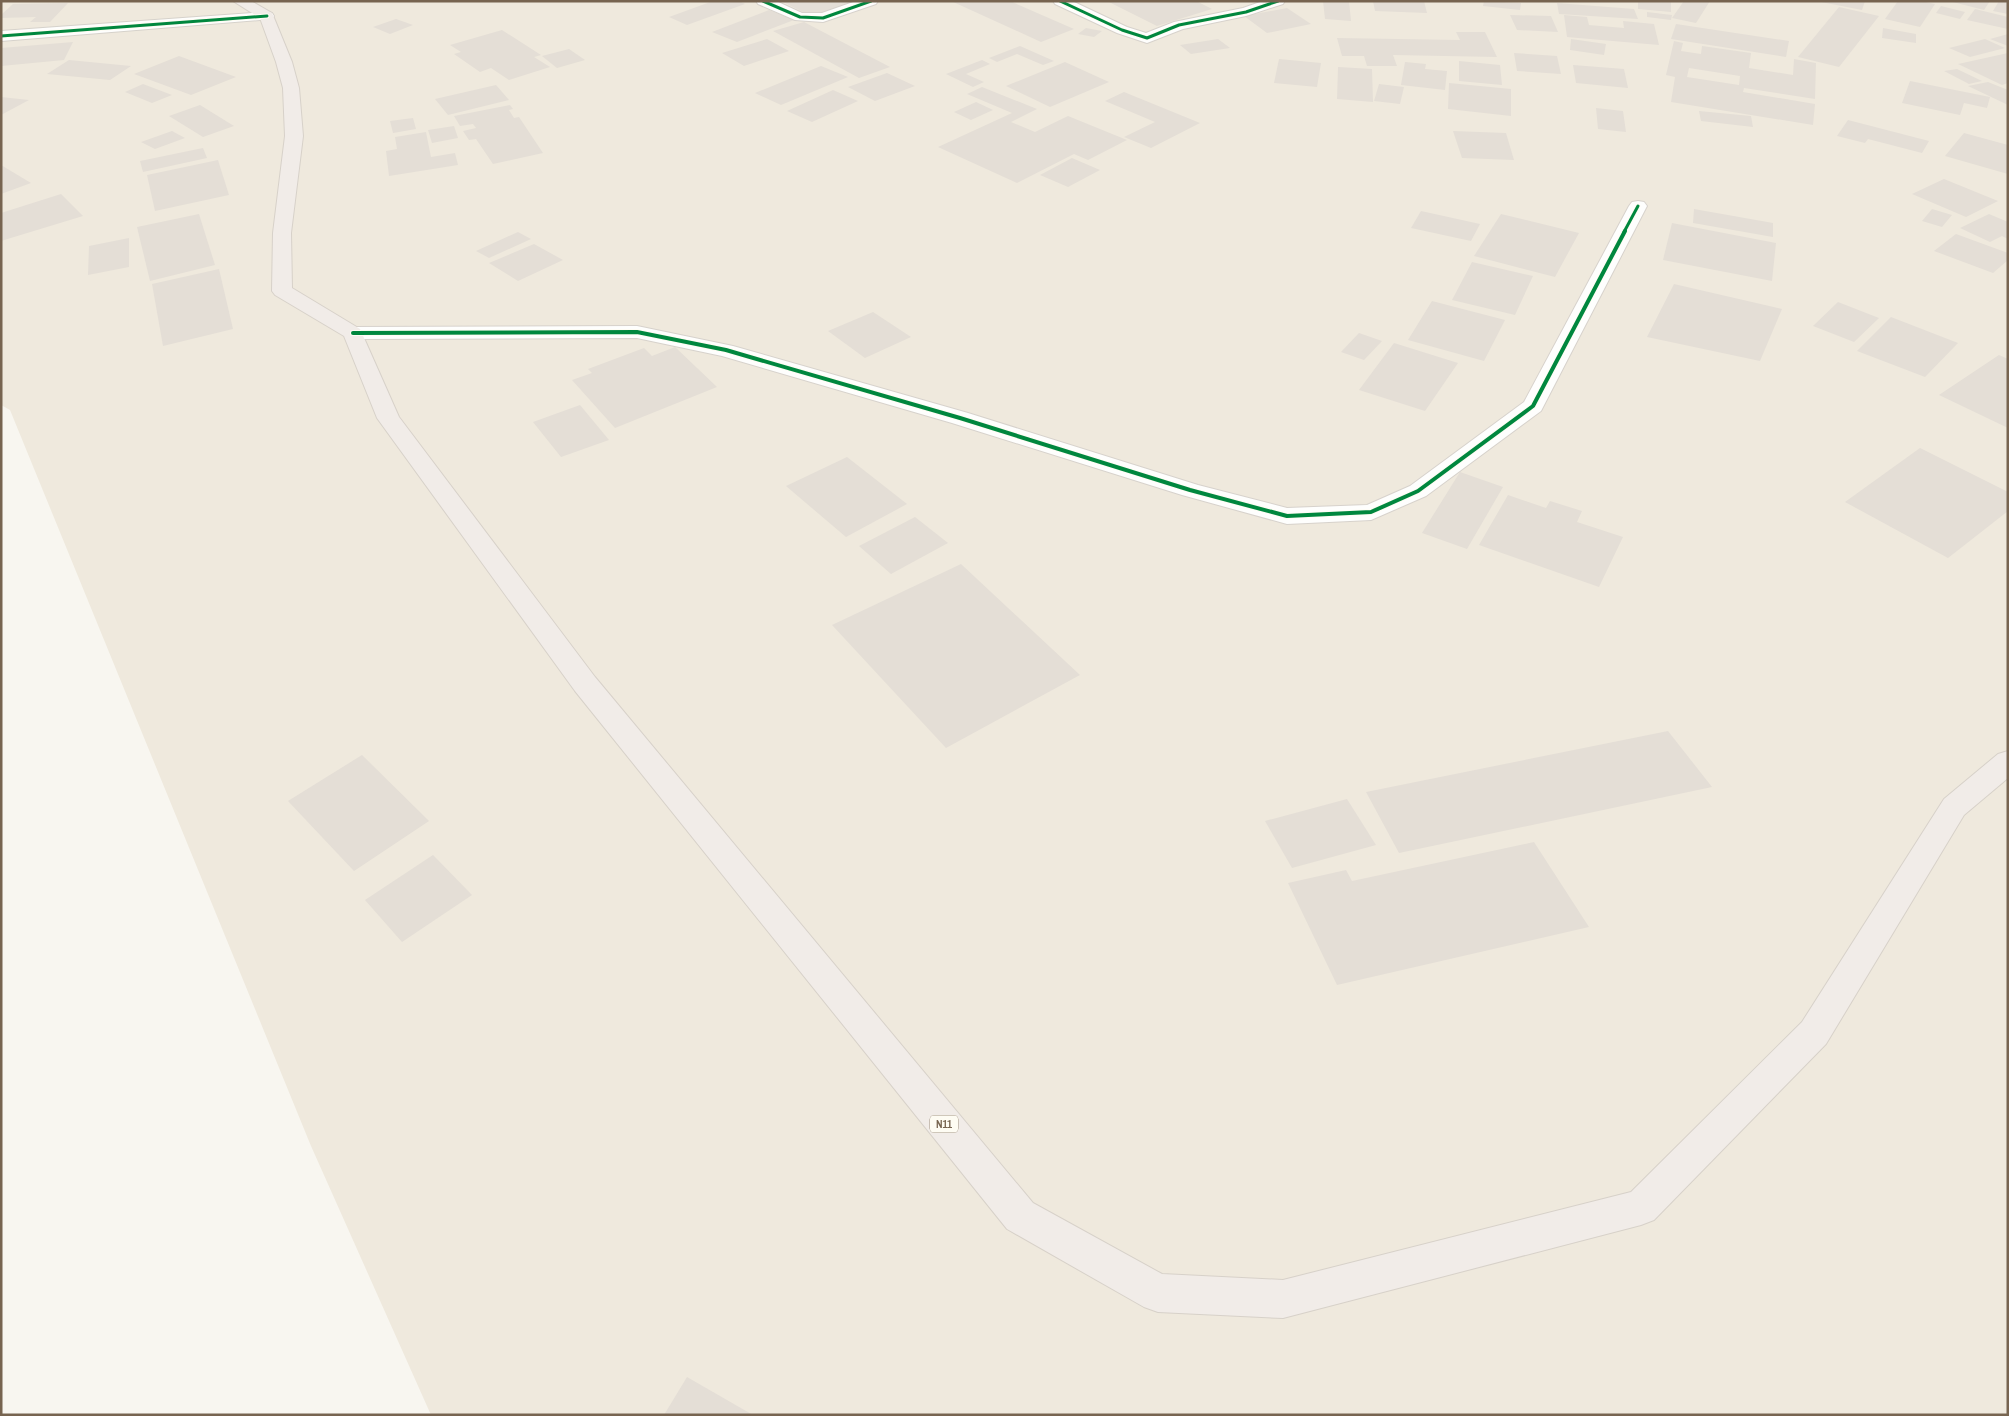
<svg xmlns="http://www.w3.org/2000/svg" width="2009" height="1416" font-family="'Archivo Narrow',sans-serif">
  <style>
    .residential { fill: #efe9dd }
    .building { fill: #e4ded6; fill-rule: evenodd }
    .lines { fill: none; stroke-linecap: round; stroke-linejoin: round }
    .street-casing { stroke: #d7d2cc; stroke-width: 2 }
    .secondary-casing { stroke: #d6d2cb; stroke-width: 2 }
    .highway-casing { stroke: #d7d1c9; stroke-width: 2 }
    .street { fill: #fefefd; fill-rule: evenodd }
    .secondary { fill: #fefefd; fill-rule: evenodd }
    .highway { fill: #f1ece8; fill-rule: evenodd }
    .cycleway-far1-casing { stroke: #fefcf3; stroke-width: 5 }
    .cycleway-casing { stroke: #fefcf3; stroke-width: 6 }
    .cycleway-far1 { stroke: #00873e; stroke-width: 3 }
    .cycleway { stroke: #00873e; stroke-width: 4 }
    .labels { text-anchor: middle; dominant-baseline: central; stroke-width: 4.5; stroke-linejoin: round; paint-order: stroke }
    .shield { fill: #fefcf3; stroke: #a09281; stroke-width: 1 }
    .shield-label { font-size: 11px; font-weight: bold; fill: #776450 }
  </style>
  <rect width="100%" height="100%" fill="#f8f6f0"/>
  <!-- residential -->
  <polygon class="residential" points="1,1 2008,1 2008,1415 431,1415 311,1146 10,410 1,405"/>
  <!-- building -->
  <g class="building">
    <polygon points="713,1 739,1 745,4 687,25 669,17"/>
    <polygon points="781,1 855,1 855,2 811,16"/>
    <polygon points="951,1 1010,1 1074,29 1041,42"/>
    <polygon points="1107,1 1196,1 1212,9 1157,26"/>
    <polygon points="1323,1 1349,1 1351,21 1325,19"/>
    <polygon points="1373,1 1424,1 1427,13 1375,11"/>
    <polygon points="1484,1 1521,3 1520,10 1483,6"/>
    <polygon points="1638,1 1671,1 1671,12 1638,9"/>
    <polygon points="1684,1 1710,1 1696,23 1672,18"/>
    <polygon points="1816,1 1865,1 1862,10"/>
    <polygon points="1898,1 1921,1 1935,4 1920,27 1885,19"/>
    <polygon points="1949,1 1990,1 1984,10"/>
    <polygon points="1999,1 2008,1 2008,14 1993,11"/>
    <polygon points="68,3 50,22 30,22 36,17 1,18 1,15 13,4"/>
    <polygon points="1557,3 1634,9 1638,19 1559,14"/>
    <polygon points="1941,6 1965,12 1960,19 1936,13"/>
    <polygon points="1839,7 1879,16 1839,67 1798,57"/>
    <polygon points="1287,8 1311,24 1267,33 1244,16"/>
    <polygon points="1975,9 2008,17 2008,29 1967,20"/>
    <polygon points="769,10 794,20 737,42 712,32"/>
    <polygon points="1647,12 1672,15 1671,20 1647,17"/>
    <polygon points="1510,15 1551,16 1558,32 1517,30"/>
    <polygon points="1564,15 1587,17 1589,25 1624,28 1623,21 1654,24 1659,45 1567,37"/>
    <polygon points="396,19 413,25 390,34 373,27"/>
    <polygon points="804,22 890,67 859,78 773,31"/>
    <polygon points="1676,24 1789,41 1786,57 1671,39"/>
    <polygon points="1086,28 1102,31 1094,37 1078,34"/>
    <polygon points="1883,28 1916,34 1916,43 1882,38"/>
    <polygon points="502,30 541,55 534,57 550,67 509,80 491,68 480,72 454,54 461,52 450,45"/>
    <polygon points="1456,32 1485,32 1497,57 1393,55 1397,66 1367,66 1364,56 1342,56 1337,38 1460,40"/>
    <polygon points="2008,34 2008,46 1990,39"/>
    <polygon points="767,39 789,51 744,66 722,53"/>
    <polygon points="1218,39 1230,48 1191,54 1180,45"/>
    <polygon points="1571,39 1606,44 1604,55 1570,50"/>
    <polygon points="1985,39 2005,48 1970,57 1949,48"/>
    <path d="M1674,41L1683,43L1681,51L1701,54L1702,46L1751,53L1749,68L1793,75L1794,59L1816,63L1815,99L1744,88L1743,92L1815,104L1813,125L1671,102L1675,77L1666,75ZM1689,68L1740,76L1739,85L1687,77Z"/>
    <polygon points="73,42 64,60 1,66 1,48"/>
    <polygon points="1020,46 1054,61 1043,65 1017,54 997,62 989,58"/>
    <polygon points="569,49 585,60 557,68 542,56"/>
    <polygon points="1514,53 1557,56 1561,74 1517,71"/>
    <polygon points="2008,53 2008,83 2002,85 1958,64"/>
    <polygon points="179,56 236,77 191,95 134,74"/>
    <polygon points="1279,59 1321,63 1317,87 1274,83"/>
    <polygon points="69,60 131,66 110,80 47,74"/>
    <polygon points="982,60 990,64 966,74 984,82 973,87 946,74"/>
    <polygon points="1459,61 1500,65 1502,85 1459,81"/>
    <polygon points="1065,62 1109,82 1050,107 1006,86"/>
    <polygon points="1405,62 1426,64 1425,69 1447,71 1445,90 1401,85"/>
    <polygon points="1573,65 1624,69 1628,88 1576,83"/>
    <polygon points="821,66 848,77 781,105 755,93"/>
    <polygon points="1338,67 1372,69 1373,102 1337,99"/>
    <polygon points="1957,69 1982,81 1969,84 1944,71"/>
    <polygon points="887,73 915,86 875,101 848,87"/>
    <polygon points="1910,81 1990,97 1987,108 1964,103 1960,115 1902,103"/>
    <polygon points="1988,82 2008,90 2008,105 1968,86"/>
    <polygon points="1449,83 1511,89 1511,116 1448,109"/>
    <polygon points="143,84 172,95 152,103 125,92"/>
    <polygon points="1379,84 1404,87 1400,104 1374,101"/>
    <polygon points="496,85 509,100 448,115 435,99"/>
    <polygon points="982,87 1037,109 1011,122 1035,132 1068,116 1127,140 1088,160 1074,154 1017,183 938,147 1012,113 967,94"/>
    <polygon points="833,90 858,101 812,122 787,111"/>
    <polygon points="1124,92 1200,123 1151,148 1124,137 1155,122 1105,101"/>
    <polygon points="1,97 29,100 1,115"/>
    <polygon points="976,102 993,110 971,120 954,112"/>
    <polygon points="200,105 234,126 203,137 169,116"/>
    <polygon points="510,105 513,109 509,110 514,118 519,117 543,153 493,164 476,139 469,140 463,131 476,128 473,124 460,126 454,116"/>
    <polygon points="1596,108 1623,111 1626,132 1598,129"/>
    <polygon points="1699,111 1751,116 1753,127 1701,121"/>
    <polygon points="413,118 416,129 393,133 390,121"/>
    <polygon points="1848,120 1929,141 1922,153 1868,139 1865,143 1837,136"/>
    <polygon points="454,126 458,138 432,143 428,130"/>
    <polygon points="172,131 185,138 155,149 141,142"/>
    <polygon points="1453,131 1506,133 1514,160 1462,158"/>
    <polygon points="426,132 431,157 455,153 458,165 389,176 386,151 397,149 395,137"/>
    <polygon points="1964,133 2008,145 2008,174 1945,156"/>
    <polygon points="203,148 207,158 143,172 140,161"/>
    <polygon points="1072,158 1100,170 1068,187 1040,175"/>
    <polygon points="218,160 229,195 155,211 147,175"/>
    <polygon points="1,165 31,183 1,194"/>
    <polygon points="1944,179 1998,201 1966,217 1912,194"/>
    <polygon points="61,194 83,216 1,241 1,213"/>
    <polygon points="1694,209 1773,223 1773,237 1693,223"/>
    <polygon points="1932,209 1952,215 1942,227 1922,221"/>
    <polygon points="1421,211 1480,224 1471,241 1411,228"/>
    <polygon points="199,214 215,265 150,281 137,227"/>
    <polygon points="1501,214 1579,233 1555,277 1474,256"/>
    <polygon points="1989,214 2008,222 2008,239 2002,236 1990,242 1960,228"/>
    <polygon points="1672,223 1776,243 1772,281 1663,260"/>
    <polygon points="518,232 531,239 489,258 476,251"/>
    <polygon points="1956,234 2008,253 2008,260 1993,273 1934,251"/>
    <polygon points="129,238 129,267 88,275 89,246"/>
    <polygon points="534,244 563,260 518,281 489,263"/>
    <polygon points="1472,262 1533,276 1515,315 1452,300"/>
    <polygon points="219,269 233,329 163,346 152,284"/>
    <polygon points="1674,284 1782,309 1760,361 1647,337"/>
    <polygon points="1432,301 1505,320 1484,361 1408,340"/>
    <polygon points="1838,302 1879,318 1854,342 1813,326"/>
    <polygon points="873,312 911,337 865,358 828,331"/>
    <polygon points="1891,317 1958,343 1925,377 1857,351"/>
    <polygon points="1359,333 1382,341 1364,360 1341,352"/>
    <polygon points="1394,343 1458,363 1425,411 1359,390"/>
    <polygon points="675,347 717,387 615,428 572,380 592,373 588,369 644,348 652,356"/>
    <polygon points="1999,355 2008,359 2008,428 1939,395"/>
    <polygon points="580,405 609,440 561,457 533,422"/>
    <polygon points="1920,448 2008,492 2008,511 1948,558 1845,502"/>
    <polygon points="847,457 907,504 846,537 786,486"/>
    <polygon points="1460,472 1503,487 1467,549 1422,533"/>
    <polygon points="1508,495 1546,508 1550,501 1582,511 1577,522 1623,537 1599,587 1479,545"/>
    <polygon points="915,517 948,543 891,574 859,546"/>
    <polygon points="961,564 1080,675 946,748 832,625"/>
    <polygon points="1668,731 1712,787 1399,853 1366,792"/>
    <polygon points="362,755 429,821 354,871 288,801"/>
    <polygon points="1347,799 1376,845 1292,868 1265,821"/>
    <polygon points="1534,842 1589,927 1337,985 1288,883 1346,870 1352,881"/>
    <polygon points="433,855 472,895 402,942 365,900"/>
    <polygon points="687,1377 753,1415 664,1415"/>
  </g>
  <g class="lines">
    <defs>
      <g id="street">
        <polygon points="756,1 776,1 802,13 822,13 856,1 878,1 876,4 823,22 795,20 758,4"/>
        <polygon points="1053,1 1072,1 1127,27 1146,33 1174,22 1243,8 1263,1 1285,1 1283,4 1246,16 1183,29 1147,43 1117,33 1055,4"/>
        <polygon points="1638,201 1644,202 1647,206 1541,411 1426,496 1371,520 1287,524 1182,495 952,423 722,356 637,338 353,339 346,337 343,333 346,329 353,327 637,326 733,346 968,413 1198,485 1287,508 1367,505 1410,486 1524,402 1629,206 1632,202"/>
      </g>
      <polygon id="secondary" points="267,12 272,13 274,16 272,19 1,41 1,31"/>
      <polygon id="highway" points="233,1 251,1 272,13 292,62 299,88 303,136 291,233 292,288 360,329 399,417 595,677 1033,1203 1162,1274 1283,1280 1631,1192 1802,1022 1944,799 1998,754 2008,751 2008,778 1964,815 1826,1044 1654,1220 1641,1225 1283,1318 1158,1312 1144,1307 1007,1229 575,691 377,418 344,336 275,295 272,291 273,233 285,136 283,88 276,62 260,18"/>
    </defs>
    <!-- street casing -->
    <use href="#street" class="street-casing"/>
    <!-- secondary casing -->
    <use href="#secondary" class="secondary-casing"/>
    <!-- highway casing -->
    <use href="#highway" class="highway-casing"/>
    <!-- street -->
    <use href="#street" class="street"/>
    <!-- secondary -->
    <use href="#secondary" class="secondary"/>
    <!-- highway -->
    <use href="#highway" class="highway"/>
    <defs>
      <g id="cycleway-far1">
        <polyline points="763,1 800,17 823,18 871,1"/>
        <polyline points="1060,1 1122,30 1147,38 1179,25 1246,12 1278,1"/>
        <polyline points="1,36 267,16"/>
        <polyline points="1624,232 1638,206"/>
      </g>
      <polyline id="cycleway" points="353,333 637,332 726,350 960,418 1190,490 1287,516 1371,512 1418,491 1533,406 1625,231"/>
    </defs>
    <!-- cycleway-far1 casing -->
    <use href="#cycleway-far1" class="cycleway-far1-casing"/>
    <!-- cycleway casing -->
    <use href="#cycleway" class="cycleway-casing"/>
    <!-- cycleway-far1 -->
    <use href="#cycleway-far1" class="cycleway-far1"/>
    <!-- cycleway -->
    <use href="#cycleway" class="cycleway"/>
  </g>
  <g class="labels">
    <!-- shield labels -->
    <rect class="shield" x="930" y="1115.5" width="28" height="17" rx="4"/>
    <g class="shield-label">
      <text x="944" y="1124">N11</text>
    </g>
  </g>
  <!-- border -->
  <rect width="2009" height="1416" fill="none" stroke="#776450" stroke-width="5"/>
</svg>
